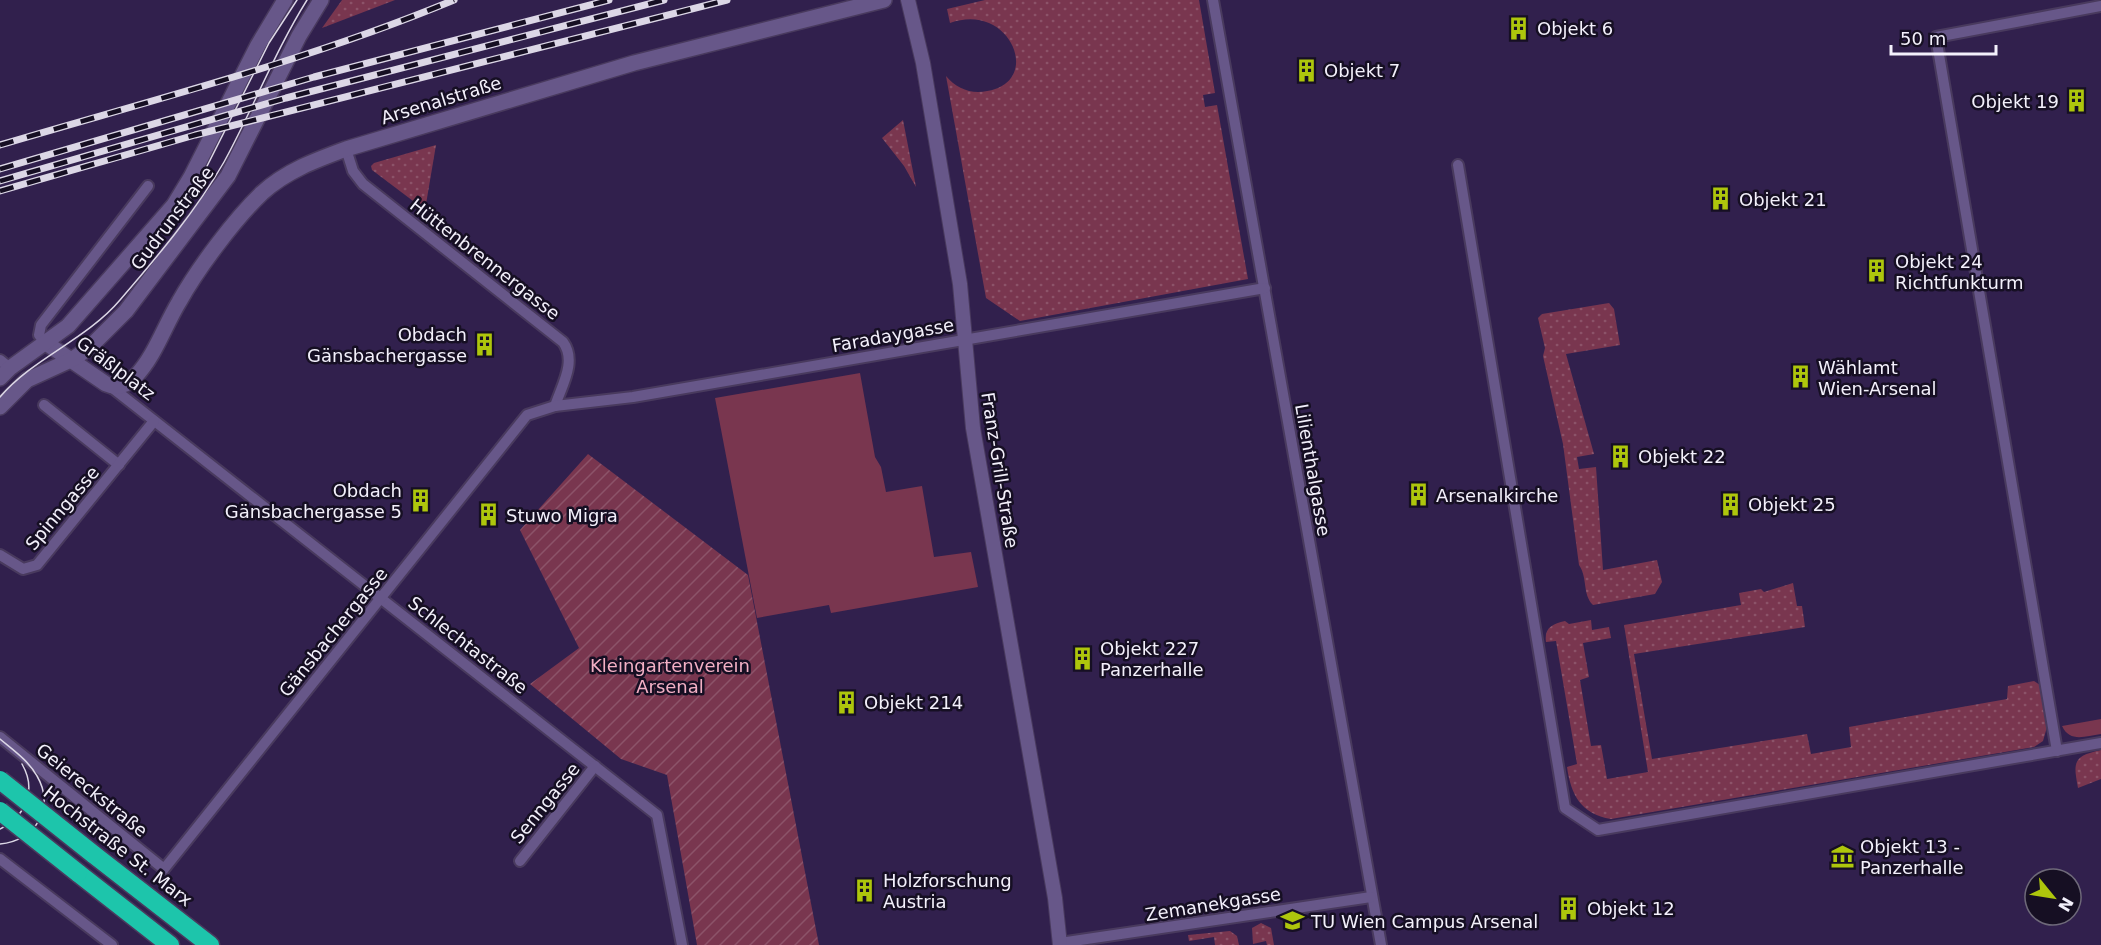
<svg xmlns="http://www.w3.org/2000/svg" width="2101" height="945" font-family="'DejaVu Sans',sans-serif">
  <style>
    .grass { fill: url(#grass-dots) }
    .park { fill: #79364f }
    .garden { fill: url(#garden-furrows) }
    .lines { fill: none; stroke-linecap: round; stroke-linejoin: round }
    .minor-casing { stroke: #493a5e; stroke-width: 14 }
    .tertiary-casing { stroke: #493a5e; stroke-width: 16 }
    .secondary-casing { stroke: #493a5e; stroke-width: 18 }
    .motorway-casing { stroke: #493a5e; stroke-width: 21 }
    .minor { stroke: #675789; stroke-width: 10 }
    .tertiary { stroke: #675789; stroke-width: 14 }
    .secondary { stroke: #675789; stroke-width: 15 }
    .motorway { stroke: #1dc5ab; stroke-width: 18 }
    .tram { stroke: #dcd7e6; stroke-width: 1.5 }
    .rail-casing { stroke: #dcd7e6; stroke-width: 7 }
    .rail { stroke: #160f23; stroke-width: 4.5; stroke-dasharray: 14; stroke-linecap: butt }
    .motorway-bridge-casing { stroke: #493a5e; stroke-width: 21; stroke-linecap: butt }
    .motorway-bridge { stroke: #1dc5ab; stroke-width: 18 }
    .labels { text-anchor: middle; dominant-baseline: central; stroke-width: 5; stroke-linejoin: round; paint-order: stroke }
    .poi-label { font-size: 18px; fill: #f3f0fb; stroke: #160f23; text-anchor: start }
    .street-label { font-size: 18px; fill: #f3f0fb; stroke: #160f23 }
    .park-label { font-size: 18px; fill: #f3b0c5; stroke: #160f23 }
  </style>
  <defs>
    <pattern id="grass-dots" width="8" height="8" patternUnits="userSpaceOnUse" patternTransform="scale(1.5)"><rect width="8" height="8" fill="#79364f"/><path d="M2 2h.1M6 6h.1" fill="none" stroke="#8c5369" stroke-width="1.8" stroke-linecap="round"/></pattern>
    <pattern id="garden-furrows" width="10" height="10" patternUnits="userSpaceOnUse" patternTransform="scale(1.5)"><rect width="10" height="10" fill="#79364f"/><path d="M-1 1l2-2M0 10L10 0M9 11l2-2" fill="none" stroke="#8c5369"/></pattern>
  </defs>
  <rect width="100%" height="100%" fill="#31204d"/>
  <!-- grass -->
  <g class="grass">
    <polygon points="342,0 395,0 322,28"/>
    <path d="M985,0H1199L1215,93L1203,95L1205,107L1217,105L1248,279L1020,321L986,298L946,76C954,86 966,92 978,92C1047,90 1013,0 950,23L947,9Z"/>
    <polygon points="903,120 916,187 904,166 882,138"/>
    <polygon points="436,145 425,210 372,170 371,166 374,163"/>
    <path d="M1609,303L1614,309L1620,345L1566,354L1594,454L1577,457L1579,469L1596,467L1603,570L1657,560L1662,582L1655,594L1593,605C1582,594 1588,578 1579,565L1563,444L1543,356L1545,348L1538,318L1542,314Z"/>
    <path d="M1793,583L1797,606H1802L1805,627L1634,654L1652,759L1807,734L1811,754L1851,747L1849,727L2007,699L2008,686L2034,681L2040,685L2047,727L2043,741L2034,747L1611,819C1581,814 1571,795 1567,767L1577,764L1556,641L1546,642C1544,628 1552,624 1565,621L1569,624L1591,620L1592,630L1609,627L1611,638L1583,643L1589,677L1580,680L1591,746L1601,745L1607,779L1648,772L1624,625L1741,605L1739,593L1761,589L1764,592Z"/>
    <path d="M2101,750V779L2078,788C2073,762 2073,756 2101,750Z"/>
    <polygon points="1261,923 1271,928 1274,945 1267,945 1266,941 1253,944 1252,928"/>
    <polygon points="1230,931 1237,936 1239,945 1215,945 1214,937 1189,941 1188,935"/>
  </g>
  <!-- park -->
  <g class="park">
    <polygon points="860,373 875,457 881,467 886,492 922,486 934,557 971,552 978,587 831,613 829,605 757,618 715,398"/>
    <path d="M2101,719V734C2085,736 2070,743 2062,726Z"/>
  </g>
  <!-- garden -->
  <polygon class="garden" points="588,454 748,575 819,945 697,945 667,775 621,759 530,684 579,648 520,530"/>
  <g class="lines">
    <defs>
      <g id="minor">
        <polyline points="1213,0 1381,945"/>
        <path d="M346,149L353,171L363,184L563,342C577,361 562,385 555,406"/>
        <polyline points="1458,165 1565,808 1598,830 2101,743"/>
        <polyline points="46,343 39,335 41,325 148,186"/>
        <polyline points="0,360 10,368"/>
        <polyline points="110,386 657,815 682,945"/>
        <polyline points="44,405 119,465"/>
        <polyline points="0,555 23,569 37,565 154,421"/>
        <polyline points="0,737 164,869 527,415 555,406 633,397 1265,288"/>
        <polyline points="2057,751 1936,37 2101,6"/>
        <polyline points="0,859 112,945"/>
        <polyline points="520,861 595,766"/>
        <polyline points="1060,943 1371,897"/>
      </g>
      <polyline id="tertiary" points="908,0 923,63 960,284 973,428 1055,898 1060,945"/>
      <g id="secondary">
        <path d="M46,343L106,384C117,389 127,385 135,377C155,356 164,327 179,302C198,268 234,220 262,193C286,171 316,160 346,149L634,63L884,0"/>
        <polyline points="0,378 10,368 68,326 174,205 191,177 258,45 285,0"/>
        <polyline points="0,407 27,380 73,359 90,347 126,311 228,176 299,36 321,0"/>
      </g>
      <g id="motorway">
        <polyline points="93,854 210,945"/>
        <polyline points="78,873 170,945"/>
      </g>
    </defs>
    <!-- minor casing -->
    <use href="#minor" class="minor-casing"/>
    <!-- tertiary casing -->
    <use href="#tertiary" class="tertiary-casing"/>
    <!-- secondary casing -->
    <use href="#secondary" class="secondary-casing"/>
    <!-- motorway casing -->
    <use href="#motorway" class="motorway-casing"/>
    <!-- minor -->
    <use href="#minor" class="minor"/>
    <!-- tertiary -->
    <use href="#tertiary" class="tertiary"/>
    <!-- secondary -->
    <use href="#secondary" class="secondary"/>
    <!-- motorway -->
    <use href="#motorway" class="motorway"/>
    <!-- tram -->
    <g class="tram">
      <polyline points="191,198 269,43 297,0"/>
      <path d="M0,397C33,358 86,340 120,300C157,257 196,211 224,162C253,109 275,51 307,0"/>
      <path d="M0,739C13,750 28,760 37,776C56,808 35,841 0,844"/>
      <path d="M0,829C26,816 37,790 22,764"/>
    </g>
    <defs>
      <g id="rail">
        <path d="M0,145C152,100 307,61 454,0"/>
        <polyline points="0,169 314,77 609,0"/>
        <polyline points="0,181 286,98 664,0"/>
        <polyline points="0,191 195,135 727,0"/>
      </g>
    </defs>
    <!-- rail casing -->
    <use href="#rail" class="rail-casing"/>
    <!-- rail -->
    <use href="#rail" class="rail"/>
    <defs>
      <g id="motorway-bridge">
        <polyline points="0,780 93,854"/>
        <polyline points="0,811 78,873"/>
      </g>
    </defs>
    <!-- motorway-bridge casing -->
    <use href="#motorway-bridge" class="motorway-bridge-casing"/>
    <!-- motorway-bridge -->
    <use href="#motorway-bridge" class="motorway-bridge"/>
  </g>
  <!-- icons -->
  <defs>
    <symbol id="building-bare" viewBox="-9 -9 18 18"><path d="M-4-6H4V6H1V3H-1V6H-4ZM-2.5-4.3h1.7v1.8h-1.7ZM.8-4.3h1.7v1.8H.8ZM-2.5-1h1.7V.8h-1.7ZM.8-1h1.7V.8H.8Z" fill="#aec60c" stroke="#160f23" stroke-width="2.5" paint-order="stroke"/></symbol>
    <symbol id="museum-bare" viewBox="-9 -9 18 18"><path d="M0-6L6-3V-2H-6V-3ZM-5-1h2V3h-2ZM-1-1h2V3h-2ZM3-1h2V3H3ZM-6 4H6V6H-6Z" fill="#aec60c" stroke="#160f23" stroke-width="2.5" paint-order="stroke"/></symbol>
    <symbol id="university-bare" viewBox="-9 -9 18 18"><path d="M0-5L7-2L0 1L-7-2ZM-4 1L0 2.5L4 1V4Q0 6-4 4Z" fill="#aec60c" stroke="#160f23" stroke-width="2.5" paint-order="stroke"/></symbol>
  </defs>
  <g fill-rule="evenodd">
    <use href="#building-bare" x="1502" y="12" width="33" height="33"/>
    <use href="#building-bare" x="1290" y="54" width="33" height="33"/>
    <use href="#building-bare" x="2060" y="84" width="33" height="33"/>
    <use href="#building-bare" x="1704" y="182" width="33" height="33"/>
    <use href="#building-bare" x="1860" y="254" width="33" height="33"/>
    <use href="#building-bare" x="468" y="328" width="33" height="33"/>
    <use href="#building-bare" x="1784" y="360" width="33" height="33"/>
    <use href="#building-bare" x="1604" y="440" width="33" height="33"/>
    <use href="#building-bare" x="1402" y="478" width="33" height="33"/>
    <use href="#building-bare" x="404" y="484" width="33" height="33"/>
    <use href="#building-bare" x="1714" y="488" width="33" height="33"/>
    <use href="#building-bare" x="472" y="498" width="33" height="33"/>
    <use href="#building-bare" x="1066" y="642" width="33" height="33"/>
    <use href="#building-bare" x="830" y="686" width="33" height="33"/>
    <use href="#museum-bare" x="1826" y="840" width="33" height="33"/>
    <use href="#building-bare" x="848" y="874" width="33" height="33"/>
    <use href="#building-bare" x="1552" y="892" width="33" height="33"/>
    <use href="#university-bare" x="1276" y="904" width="33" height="33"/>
  </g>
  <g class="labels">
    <!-- poi labels -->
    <g class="poi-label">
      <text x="1537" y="28">Objekt 6</text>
      <text x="1324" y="70">Objekt 7</text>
      <text x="2059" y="101" text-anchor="end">Objekt 19</text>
      <text x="1739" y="199">Objekt 21</text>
      <text x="1895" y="261">Objekt 24<tspan x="1895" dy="21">Richtfunkturm</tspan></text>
      <text x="467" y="334" text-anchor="end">Obdach<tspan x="467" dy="21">Gänsbachergasse</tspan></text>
      <text x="1818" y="367">Wählamt<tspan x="1818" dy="21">Wien-Arsenal</tspan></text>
      <text x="1638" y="456">Objekt 22</text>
      <text x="402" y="490" text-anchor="end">Obdach<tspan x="402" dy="21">Gänsbachergasse 5</tspan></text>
      <text x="1436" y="495">Arsenalkirche</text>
      <text x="1748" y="504">Objekt 25</text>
      <text x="506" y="515">Stuwo Migra</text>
      <text x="1100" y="648">Objekt 227<tspan x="1100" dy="21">Panzerhalle</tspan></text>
      <text x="864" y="702">Objekt 214</text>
      <text x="1860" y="846">Objekt 13 -<tspan x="1860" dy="21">Panzerhalle</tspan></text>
      <text x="883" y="880">Holzforschung<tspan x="883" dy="21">Austria</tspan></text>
      <text x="1587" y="908">Objekt 12</text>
      <text x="1311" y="921">TU Wien Campus Arsenal</text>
    </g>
    <!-- street labels -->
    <g class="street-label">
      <text transform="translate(441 100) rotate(-17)">Arsenalstraße</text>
      <text transform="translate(172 218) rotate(-53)">Gudrunstraße</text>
      <text transform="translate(485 259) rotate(38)">Hüttenbrennergasse</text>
      <text transform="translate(893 335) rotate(-10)">Faradaygasse</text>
      <text transform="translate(116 368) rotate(37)">Gräßlplatz</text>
      <text transform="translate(1000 470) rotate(81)">Franz-Grill-Straße</text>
      <text transform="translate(1313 470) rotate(80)">Lilienthalgasse</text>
      <text transform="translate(62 508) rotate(-50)">Spinngasse</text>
      <text transform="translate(333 632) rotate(-51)">Gänsbachergasse</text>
      <text transform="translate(468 645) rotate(38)">Schlechtastraße</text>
      <text transform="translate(92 790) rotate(39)">Geiereckstraße</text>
      <text transform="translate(545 803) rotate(-51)">Senngasse</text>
      <text transform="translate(118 846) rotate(38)">Hochstraße St. Marx</text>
      <text transform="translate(1213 904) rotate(-9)">Zemanekgasse</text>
    </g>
    <!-- park labels -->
    <g class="park-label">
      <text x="670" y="665">Kleingartenverein<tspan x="670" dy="21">Arsenal</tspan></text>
    </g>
  </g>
  <!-- north arrow -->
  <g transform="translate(2053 897) rotate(120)"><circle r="28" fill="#160f23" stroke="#6e6979" stroke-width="1.5"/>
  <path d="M0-4.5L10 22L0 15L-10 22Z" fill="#aec60c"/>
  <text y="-9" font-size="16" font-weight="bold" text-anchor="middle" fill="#f3f0fb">N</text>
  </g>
  <!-- scale -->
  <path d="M1891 45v9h105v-9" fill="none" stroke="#f3f0fb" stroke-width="3"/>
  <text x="1900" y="45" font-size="18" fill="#f3f0fb" stroke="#160f23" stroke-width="4.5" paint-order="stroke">50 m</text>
</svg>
